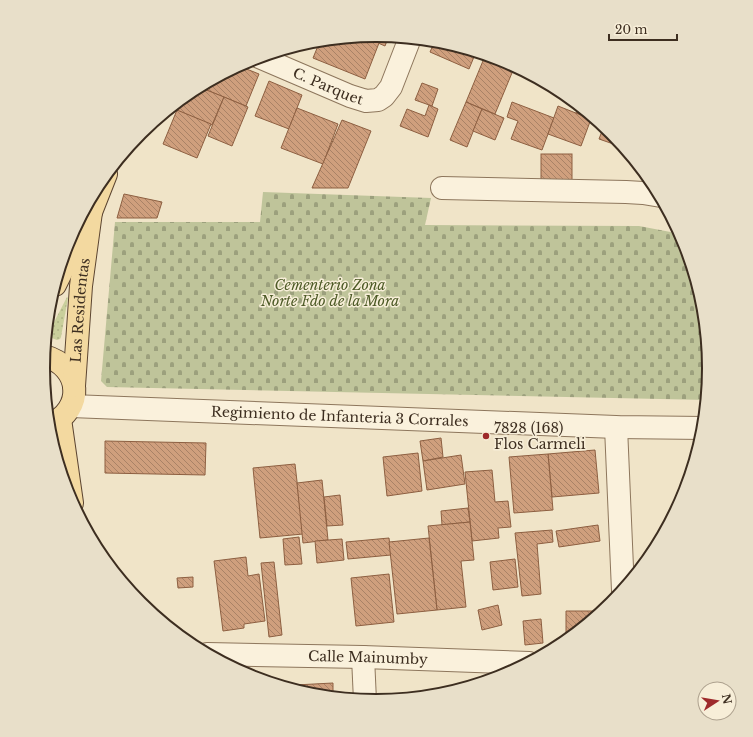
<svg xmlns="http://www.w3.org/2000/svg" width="753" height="737" font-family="'Libre Baskerville',serif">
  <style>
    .grass { fill: url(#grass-dots) }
    .cemetery { fill: url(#cemetery-stones) }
    .building { fill: url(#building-back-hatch); stroke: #8d5f41 }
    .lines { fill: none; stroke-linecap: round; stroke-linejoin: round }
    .minor-casing { stroke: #8d765c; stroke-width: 24 }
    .major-casing { stroke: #5b4430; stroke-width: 24 }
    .minor { stroke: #faf1dc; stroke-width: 22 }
    .major { stroke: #f3d9a0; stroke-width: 22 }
    .poi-dot { fill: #9e2a2b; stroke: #f7eed8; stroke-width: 1.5 }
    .labels { text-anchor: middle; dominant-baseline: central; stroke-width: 3; stroke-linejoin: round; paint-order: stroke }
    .street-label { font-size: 14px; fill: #3d2e20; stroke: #f7eed8 }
    .park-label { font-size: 14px; font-style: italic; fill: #4d5a26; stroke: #f7eed8 }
    .poi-label { font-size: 14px; fill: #3d2e20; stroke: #f7eed8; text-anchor: start }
    .rim { fill: none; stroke: #3d2e20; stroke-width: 2 }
  </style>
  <defs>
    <pattern id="grass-dots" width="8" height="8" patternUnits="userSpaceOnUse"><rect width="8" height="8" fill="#c9cf9b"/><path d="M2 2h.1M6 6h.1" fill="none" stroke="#aeb285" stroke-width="1.8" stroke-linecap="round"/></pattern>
    <pattern id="cemetery-stones" width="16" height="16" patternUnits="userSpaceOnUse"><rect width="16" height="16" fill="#bfc49a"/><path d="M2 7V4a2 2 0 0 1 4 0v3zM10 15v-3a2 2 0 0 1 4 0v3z" fill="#9ca07d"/></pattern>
    <pattern id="building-back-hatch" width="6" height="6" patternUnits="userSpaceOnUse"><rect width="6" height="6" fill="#cf9f7d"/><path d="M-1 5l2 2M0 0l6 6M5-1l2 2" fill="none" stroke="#a98266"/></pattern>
  </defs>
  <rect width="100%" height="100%" fill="#f0e4c8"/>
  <!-- grass -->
  <polygon class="grass" points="67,297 68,298 61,337 60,339 57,340 49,337 49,332"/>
  <!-- cemetery -->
  <polygon class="cemetery" points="263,192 431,198 425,225 639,226 681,234 685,241 704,304 710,369 707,400 107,387 101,381 115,222 260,222"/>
  <!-- building -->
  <g class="building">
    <polygon points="377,35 389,36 385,46 362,36"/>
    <polygon points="362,36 379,43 365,79 313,58 320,41"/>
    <polygon points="435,41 442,41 476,52 469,69 430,52"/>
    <polygon points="485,56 514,68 495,114 466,102"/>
    <polygon points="239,66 259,74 246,106 199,87"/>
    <polygon points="269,81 302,95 289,129 255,116"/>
    <polygon points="422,83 438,89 432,106 415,100"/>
    <polygon points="199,87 224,97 212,125 171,108 191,91"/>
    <polygon points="224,97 248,107 232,146 208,136"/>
    <polygon points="466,102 482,109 467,147 450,140"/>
    <polygon points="512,102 554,118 542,150 511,139 518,121 507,117"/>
    <polygon points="429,105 438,109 428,137 400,126 407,109 425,116"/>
    <polygon points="579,105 599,122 576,113"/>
    <polygon points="558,106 591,119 581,146 548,134"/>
    <polygon points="297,108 338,124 323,164 281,148"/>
    <polygon points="482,109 504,118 495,140 473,131"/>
    <polygon points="177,110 211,124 197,158 163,144"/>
    <polygon points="342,120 371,131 348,188 312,188"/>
    <polygon points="604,126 612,133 623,146 622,147 599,139"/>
    <rect x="541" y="154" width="31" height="28"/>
    <polygon points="124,194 162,202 157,218 117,218"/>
    <polygon points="441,438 443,457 423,461 420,441"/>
    <polygon points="105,441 206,443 205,475 105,473"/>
    <polygon points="595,450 599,493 552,497 548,454"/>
    <polygon points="418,453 422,491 387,496 383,457"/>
    <polygon points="548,454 553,510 514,513 509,457"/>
    <polygon points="461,455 465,484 427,490 423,461"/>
    <polygon points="295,464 303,534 260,538 253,468"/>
    <polygon points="492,470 495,502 508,501 511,527 498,528 499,538 472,541 465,472"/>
    <polygon points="322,480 328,540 303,543 297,483"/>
    <polygon points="340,495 343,525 327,526 324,497"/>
    <polygon points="468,508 470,522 442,525 441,511"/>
    <polygon points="470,522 474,560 461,561 466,607 437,610 428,526"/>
    <polygon points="598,525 600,541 559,547 556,531"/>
    <polygon points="552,530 553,542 537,544 541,594 522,596 515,533"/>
    <polygon points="299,537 302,564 285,565 283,539"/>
    <polygon points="389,538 391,555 348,559 346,542"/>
    <polygon points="429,538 437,610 397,614 389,542"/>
    <polygon points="342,539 344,560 317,563 315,541"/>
    <polygon points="246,557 248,576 259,574 265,621 244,624 244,628 223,631 214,561"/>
    <polygon points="515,559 518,587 493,590 490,562"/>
    <polygon points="274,562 282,635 269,637 261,563"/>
    <polygon points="389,574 394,622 356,626 351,578"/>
    <polygon points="193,577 193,587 178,588 177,578"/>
    <polygon points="498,605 502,625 482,630 478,610"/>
    <polygon points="566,611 604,611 566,642"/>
    <polygon points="541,619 543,643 525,645 523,621"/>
    <polygon points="333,683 333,698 311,696 295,691 295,685"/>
  </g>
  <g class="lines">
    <defs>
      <g id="minor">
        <path id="s1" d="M259,57L350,96L366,101L378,100L384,96L391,87L410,38"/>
        <polyline points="442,188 626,192 643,193 661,196"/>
        <path id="s2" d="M71,406L616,427L704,428"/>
        <polyline points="616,427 623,591"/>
        <path id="s3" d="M207,654L363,657L529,663"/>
        <polyline points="363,657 365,701"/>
      </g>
      <g id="major">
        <polyline points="55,285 91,212 106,174"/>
        <path d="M44,356C82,366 85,410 49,425"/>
        <path id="s4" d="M74,386L81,286L91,212"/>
        <polyline points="60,419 72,503"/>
      </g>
    </defs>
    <!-- minor casing -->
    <use href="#minor" class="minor-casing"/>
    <!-- major casing -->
    <use href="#major" class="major-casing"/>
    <!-- minor -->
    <use href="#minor" class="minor"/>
    <!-- major -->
    <use href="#major" class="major"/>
  </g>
  <!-- markers -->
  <circle class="poi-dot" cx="486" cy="436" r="4"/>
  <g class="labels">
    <!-- street labels -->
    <g class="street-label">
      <text stroke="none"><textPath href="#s1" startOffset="75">C. Parquet</textPath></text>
      <text stroke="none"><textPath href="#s4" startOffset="76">Las Residentas</textPath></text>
      <text stroke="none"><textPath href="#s2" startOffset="269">Regimiento de Infanteria 3 Corrales</textPath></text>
      <text stroke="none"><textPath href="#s3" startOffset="161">Calle Mainumby</textPath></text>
    </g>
    <!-- park labels -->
    <g class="park-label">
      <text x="330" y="285">Cementerio Zona<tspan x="330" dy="16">Norte Fdo de la Mora</tspan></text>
    </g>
    <!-- poi labels -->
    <g class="poi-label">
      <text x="494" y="428">7828 (168)<tspan x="494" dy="16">Flos Carmeli</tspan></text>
    </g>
  </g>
  <!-- crop -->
  <path d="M0 0H753V737H0ZM50 368a326 326 0 1 1 652 0a326 326 0 1 1-652 0Z" fill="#e8dfc9" fill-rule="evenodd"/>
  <path class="rim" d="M50 368a326 326 0 1 1 652 0a326 326 0 1 1-652 0Z"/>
  <!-- north arrow -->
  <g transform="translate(717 701) rotate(78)"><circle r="19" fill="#f7eed8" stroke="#ada18e"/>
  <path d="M0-3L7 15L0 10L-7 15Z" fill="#9e2a2b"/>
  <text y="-6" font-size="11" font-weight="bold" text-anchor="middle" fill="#3d2e20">N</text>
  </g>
  <!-- scale -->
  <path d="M609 34v6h68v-6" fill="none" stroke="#3d2e20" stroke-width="2"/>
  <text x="615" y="34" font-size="12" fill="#3d2e20" stroke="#f7eed8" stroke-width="3" paint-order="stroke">20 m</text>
</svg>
